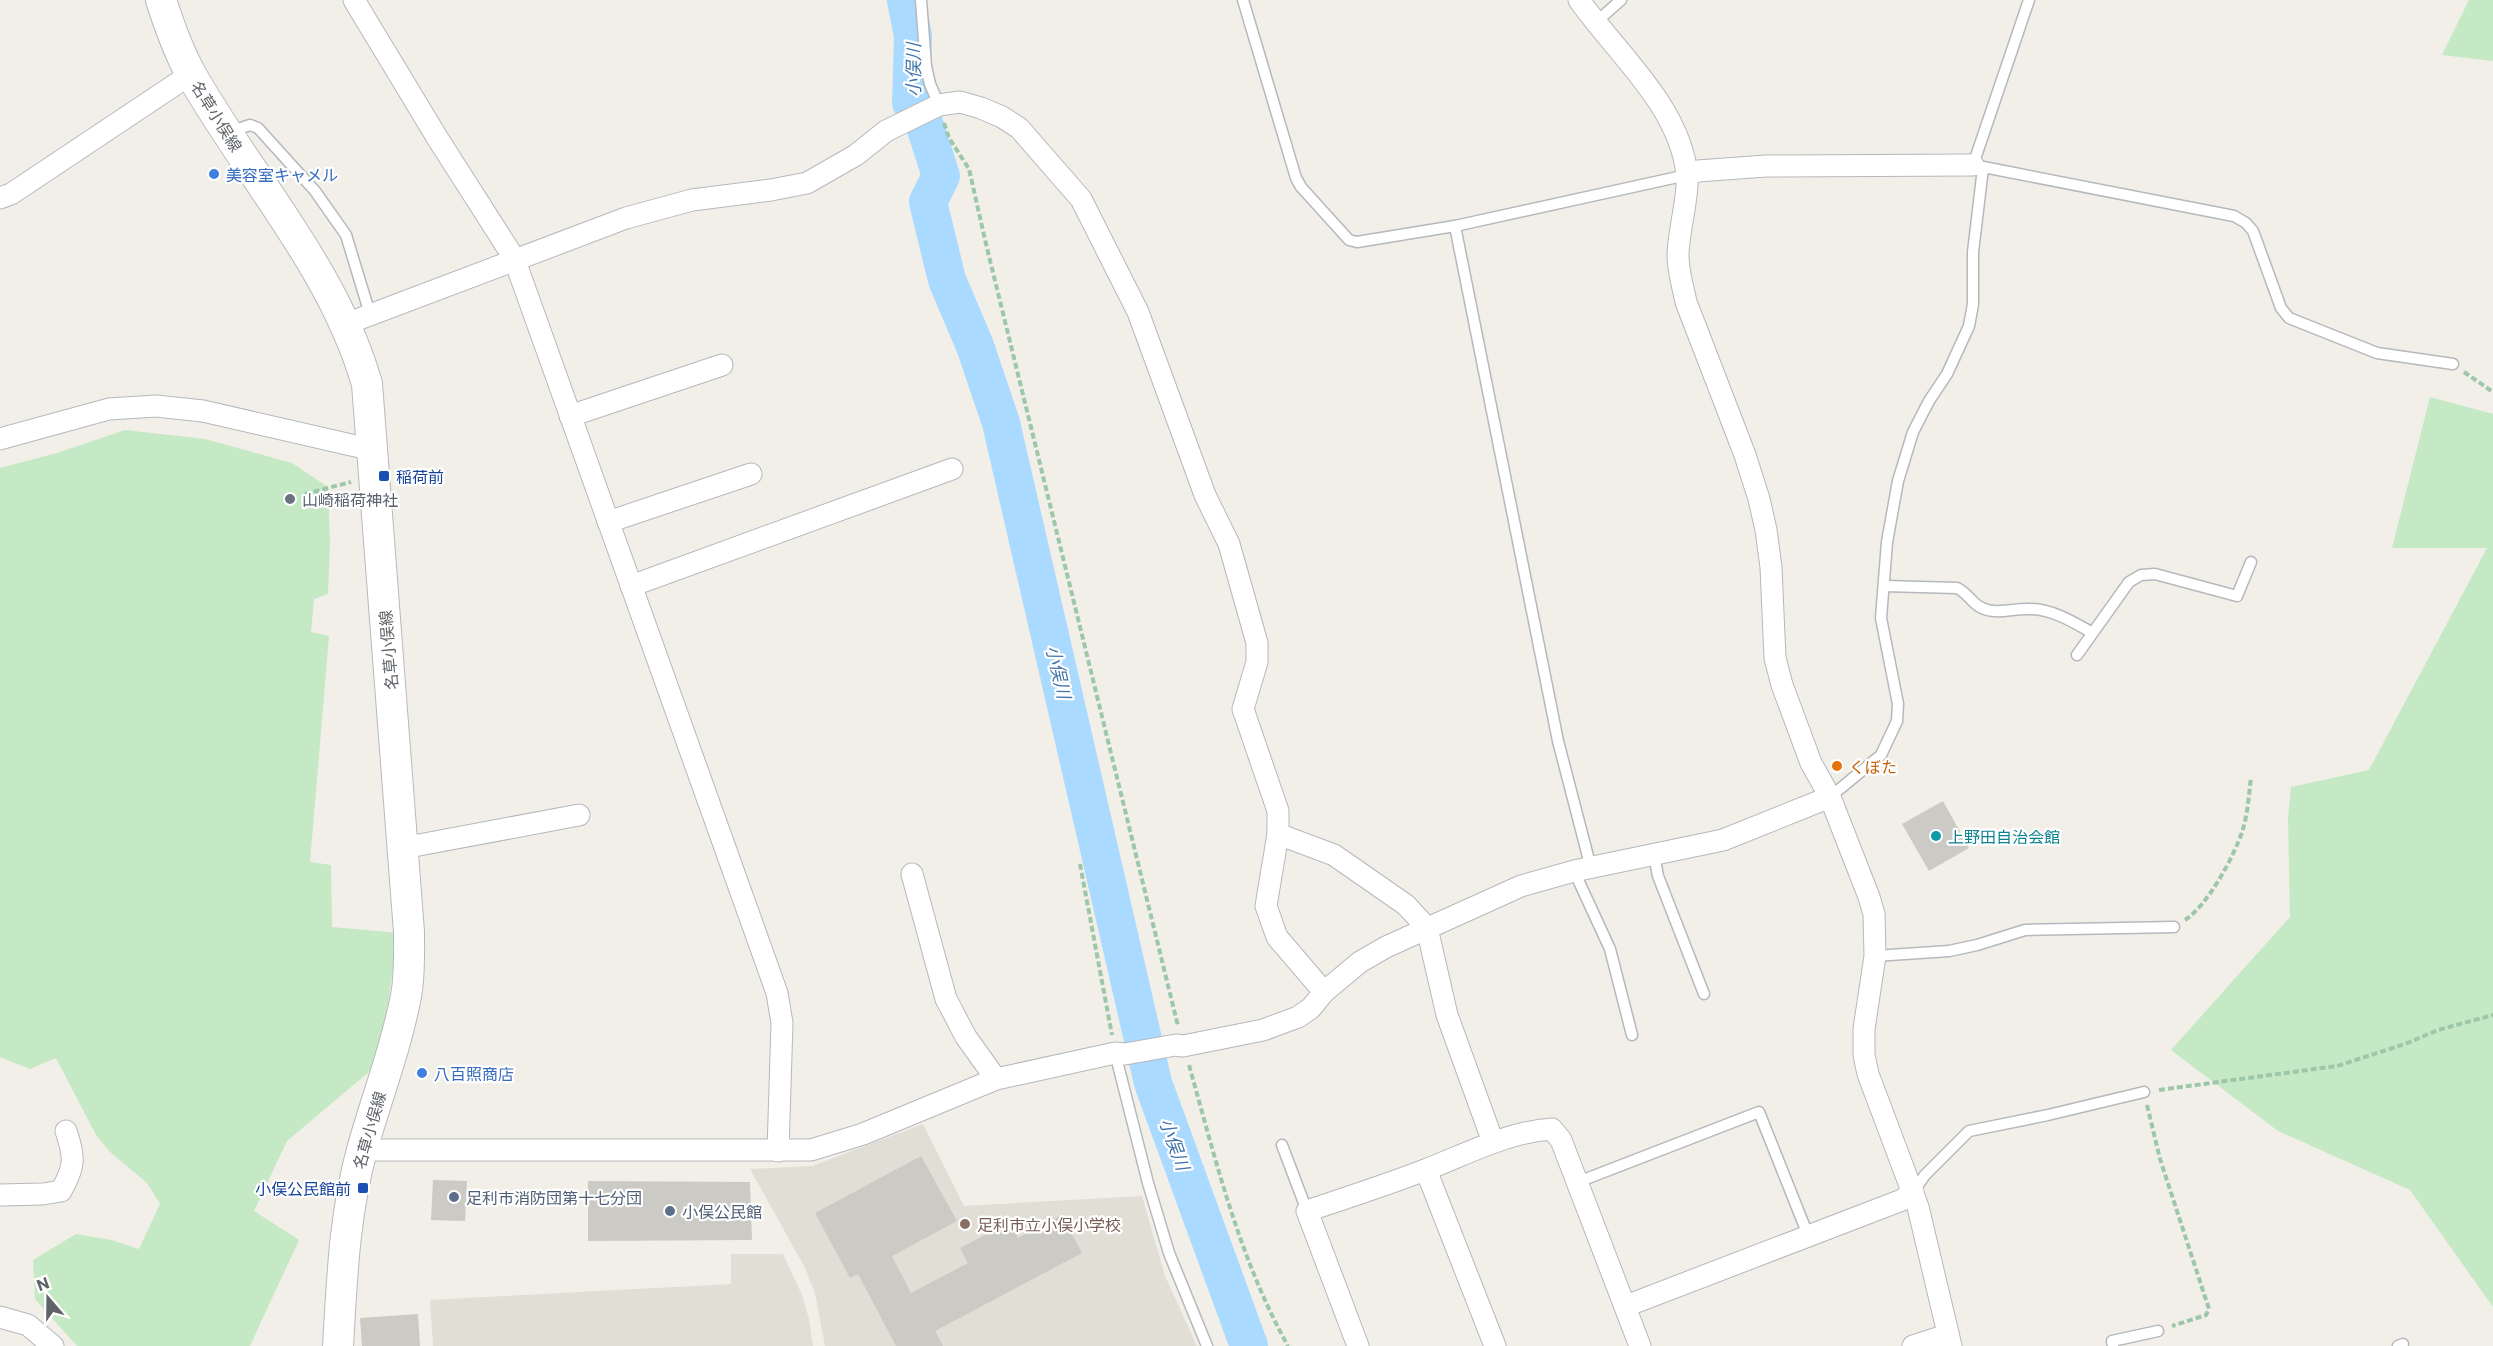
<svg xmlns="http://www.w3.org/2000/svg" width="2493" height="1346" font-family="Commissioner,'Noto Sans JP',sans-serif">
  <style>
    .education { fill: #e1ded6 }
    .green { fill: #c5e8c5 }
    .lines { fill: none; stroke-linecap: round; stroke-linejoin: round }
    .river { stroke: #aadaff; stroke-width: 38 }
    .building { fill: #cccac5 }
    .lane-casing { stroke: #b5b8bc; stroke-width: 13 }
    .street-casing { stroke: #b5b8bc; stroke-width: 23 }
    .secondary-casing { stroke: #b6babf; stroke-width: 32 }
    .path { stroke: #9cc7a9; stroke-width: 4; stroke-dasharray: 6 3; stroke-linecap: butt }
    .lane { stroke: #fff; stroke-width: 10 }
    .street { stroke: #fff; stroke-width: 21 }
    .secondary { stroke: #fff; stroke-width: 30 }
    .shop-dot { fill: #3f7fe0; stroke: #fff; stroke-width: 2 }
    .transit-dot { fill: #1a4fb4; stroke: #fff; stroke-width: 2 }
    .worship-dot { fill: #6b7280; stroke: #fff; stroke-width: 2 }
    .food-dot { fill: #e8710a; stroke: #fff; stroke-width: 2 }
    .culture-dot { fill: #0f9aa8; stroke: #fff; stroke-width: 2 }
    .service-dot { fill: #5c6f8a; stroke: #fff; stroke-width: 2 }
    .education-dot { fill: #8d6e63; stroke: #fff; stroke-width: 2 }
    .labels { text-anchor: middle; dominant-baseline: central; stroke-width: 4.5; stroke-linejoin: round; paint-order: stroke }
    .street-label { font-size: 16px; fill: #5f6368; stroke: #fff }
    .shop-label { font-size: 16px; fill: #366cbe; stroke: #fff; text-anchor: start }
    .transit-label { font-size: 16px; fill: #164399; stroke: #fff; text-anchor: start }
    .worship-label { font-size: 16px; fill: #5b616d; stroke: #fff; text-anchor: start }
    .food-label { font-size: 16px; fill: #c56008; stroke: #fff; text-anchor: start }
    .culture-label { font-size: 16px; fill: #0d838f; stroke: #fff; text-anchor: start }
    .service-label { font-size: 16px; fill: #4e5e75; stroke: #fff; text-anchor: start }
    .education-label { font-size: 16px; fill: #785e54; stroke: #fff; text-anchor: start }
    .water-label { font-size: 18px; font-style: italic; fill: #4174aa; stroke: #fff }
  </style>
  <rect width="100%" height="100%" fill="#f1efe8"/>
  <!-- education -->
  <g class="education">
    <polygon points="923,1124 964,1206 1142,1196 1165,1276 1197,1346 825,1346 815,1293 804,1266 750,1169 812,1166"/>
    <polygon points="731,1254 783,1254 802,1295 809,1319 813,1346 433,1346 430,1300 731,1284"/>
  </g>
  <!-- green -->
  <g class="green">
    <polygon points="2469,0 2493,0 2493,61 2442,55"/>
    <polygon points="2430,397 2493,414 2493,1307 2410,1190 2278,1131 2171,1050 2290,917 2288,819 2291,787 2369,770 2487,548 2392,548"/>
    <polygon points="125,430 205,439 292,463 328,487 330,541 328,594 314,599 311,632 329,636 310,862 331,865 332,927 398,933 388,1004 376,1066 287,1141 254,1211 299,1240 250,1346 77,1346 35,1299 33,1260 76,1234 111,1240 139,1249 160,1204 147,1183 109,1151 96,1135 56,1058 30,1069 0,1057 0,468 57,453"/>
  </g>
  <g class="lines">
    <!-- river -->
    <polyline class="river" points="906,0 913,36 911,103 924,123 941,176 928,202 947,280 975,346 1001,423 1153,1083 1249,1346"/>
  </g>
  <!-- building -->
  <g class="building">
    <polygon points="1943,801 1969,848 1929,871 1902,824"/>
    <polygon points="921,1156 957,1221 892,1256 911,1293 968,1263 960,1248 1010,1222 1018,1238 1062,1215 1082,1253 935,1331 943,1346 896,1346 858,1274 850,1278 815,1213"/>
    <polygon points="433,1180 467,1181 465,1221 431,1220"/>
    <polygon points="588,1181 750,1182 752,1240 588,1241"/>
    <polygon points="418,1314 420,1346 362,1346 360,1318"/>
  </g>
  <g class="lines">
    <defs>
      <g id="lane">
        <polyline points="921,0 926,66 930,84 939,105"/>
        <polyline points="1243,0 1296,178 1301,187 1349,240 1357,242 1455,226 1687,175"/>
        <polyline points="2029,0 1973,165 2234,216 2246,223 2253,231 2281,308 2289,318 2377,353 2453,364"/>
        <polyline points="1595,23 1621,0"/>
        <polyline points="229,132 250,125 258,128 315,191 346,235 370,314"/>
        <polyline points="1455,226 1558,741 1591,868"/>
        <path d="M1884,586L1957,588C1968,593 1972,604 1982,608C1996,615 2015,608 2030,609C2052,609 2073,622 2091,632"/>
        <polyline points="2077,655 2129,582 2141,575 2155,574 2237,596 2251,562"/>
        <polyline points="1830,797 1881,755 1897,721 1898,704 1881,618 1887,542 1898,481 1913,432 1929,401 1947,374 1969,326 1973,304 1973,252 1983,168"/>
        <polyline points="1654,855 1658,876 1704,994"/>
        <polyline points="1574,871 1610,949 1632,1035"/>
        <polyline points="1875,956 1949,951 1977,945 2025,930 2174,927"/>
        <polyline points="1115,1053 1148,1183 1169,1253 1207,1346"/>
        <polyline points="1282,1145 1307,1211"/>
        <polyline points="1578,1182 1759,1112 1808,1235"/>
        <polyline points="1913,1192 1925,1175 1969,1131 2048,1115 2144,1092"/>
        <polyline points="2113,1346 2112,1341 2158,1331"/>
        <polyline points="2398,1346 2403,1344"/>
      </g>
      <g id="street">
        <polyline points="354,0 438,139 514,258 777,993 782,1023 778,1151"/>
        <path d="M1579,0C1617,54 1679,105 1687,174C1689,198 1678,231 1678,256C1678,271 1683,287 1686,302L1745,455L1759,499L1766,530L1771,567L1775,658L1782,685L1811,763L1830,797L1869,897L1874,914L1875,956L1864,1029V1055L1868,1074L1918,1207L1951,1346"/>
        <polyline points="1687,175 1698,171 1766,166 1973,165"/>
        <polyline points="0,198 11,194 191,74"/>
        <polyline points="346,324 626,218 692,200 771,190 807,183 856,155 886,131 939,105 960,102 981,108 1002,117 1019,128 1081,199 1138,312 1205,495 1229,544 1257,643 1257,662 1243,709 1278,811 1278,834 1266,906 1277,937 1324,992"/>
        <polyline points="570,416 722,365"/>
        <polyline points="0,439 109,409 156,406 203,411 373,450"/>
        <polyline points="608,522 751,474"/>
        <polyline points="631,586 952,469"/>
        <polyline points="1278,834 1334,855 1406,905 1427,928 1447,1015 1493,1142"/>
        <polyline points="403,848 579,815"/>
        <polyline points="912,874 946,999 966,1037 996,1079"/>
        <polyline points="362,1150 811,1150 863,1134 996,1079 1115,1053 1125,1054 1176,1045 1183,1046 1263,1030 1298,1017 1311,1008 1324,992 1360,962 1386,947 1521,886 1574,871 1723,840 1830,797"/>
        <polyline points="1426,1170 1495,1346"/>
        <path d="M0,1195L43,1194L61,1191C75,1167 75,1157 66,1131"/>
        <polyline points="1626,1306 1902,1200 1913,1192"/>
        <polyline points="0,1317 28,1325 53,1346"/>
        <path d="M1358,1346L1307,1211C1346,1198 1386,1185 1425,1170C1467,1154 1507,1132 1552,1129L1561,1140L1640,1346"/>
        <polyline points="1913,1346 1947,1335"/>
      </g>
      <path id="secondary" d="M161,0C169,25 179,53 192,76C250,178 334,269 367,384L409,932C409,953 410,975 406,996C396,1049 376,1099 362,1150C344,1215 342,1280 338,1346"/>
    </defs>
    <!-- lane casing -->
    <use href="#lane" class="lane-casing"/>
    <!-- street casing -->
    <use href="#street" class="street-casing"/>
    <!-- secondary casing -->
    <use href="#secondary" class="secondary-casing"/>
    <!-- path -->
    <g class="path">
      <polyline points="944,123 949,138 969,169 986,244 1178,1026"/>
      <polyline points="2464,372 2493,392"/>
      <polyline points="305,494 351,482"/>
      <polyline points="1080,864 1112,1035"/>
      <path d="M2185,920C2208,905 2235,855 2243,829C2248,812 2249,794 2251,777"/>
      <path d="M1189,1065C1216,1161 1239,1258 1288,1346"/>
      <polyline points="2159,1090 2337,1066 2405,1044 2438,1030 2493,1015"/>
      <polyline points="2147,1105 2160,1159 2209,1309 2206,1315 2172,1326"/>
    </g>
    <!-- lane -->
    <use href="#lane" class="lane"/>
    <!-- street -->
    <use href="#street" class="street"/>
    <!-- secondary -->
    <use href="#secondary" class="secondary"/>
  </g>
  <!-- markers -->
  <g class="shop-dot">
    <circle cx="214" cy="174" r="6"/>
    <circle cx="422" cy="1073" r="6"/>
  </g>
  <g class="transit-dot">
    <rect x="378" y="470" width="12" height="12" rx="3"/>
    <rect x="357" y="1182" width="12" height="12" rx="3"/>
  </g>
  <circle class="worship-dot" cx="290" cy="499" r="6"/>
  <circle class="food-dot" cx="1837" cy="766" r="6"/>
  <circle class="culture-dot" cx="1936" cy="836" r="6"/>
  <g class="service-dot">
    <circle cx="454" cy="1197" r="6"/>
    <circle cx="670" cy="1211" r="6"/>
  </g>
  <circle class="education-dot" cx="965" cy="1224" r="6"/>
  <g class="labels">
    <!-- street labels -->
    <g class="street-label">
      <text transform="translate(217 116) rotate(58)">名草小俣線</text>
      <text transform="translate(388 650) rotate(-95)">名草小俣線</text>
      <text transform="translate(369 1130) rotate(-74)">名草小俣線</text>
    </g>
    <!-- shop labels -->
    <g class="shop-label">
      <text x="226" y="174">美容室キャメル</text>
      <text x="434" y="1073">八百照商店</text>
    </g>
    <!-- transit labels -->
    <g class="transit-label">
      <text x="396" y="476">稲荷前</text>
      <text x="351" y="1188" text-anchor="end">小俣公民館前</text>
    </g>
    <!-- worship labels -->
    <g class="worship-label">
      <text x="302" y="499">山崎稲荷神社</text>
    </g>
    <!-- food labels -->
    <g class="food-label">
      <text x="1849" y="766">くぼた</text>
    </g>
    <!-- culture labels -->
    <g class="culture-label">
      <text x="1948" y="836">上野田自治会館</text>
    </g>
    <!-- service labels -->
    <g class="service-label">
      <text x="466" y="1197">足利市消防団第十七分団</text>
      <text x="682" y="1211">小俣公民館</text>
    </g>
    <!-- education labels -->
    <g class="education-label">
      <text x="977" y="1224">足利市立小俣小学校</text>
    </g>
    <!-- water labels -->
    <g class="water-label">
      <text transform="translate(913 70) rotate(-90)">小俣川</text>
      <text transform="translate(1059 672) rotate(77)">小俣川</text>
      <text transform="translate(1175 1144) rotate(70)">小俣川</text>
    </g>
  </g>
  <!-- north arrow -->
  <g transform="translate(48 1298) rotate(340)" stroke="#ffffff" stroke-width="4.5" paint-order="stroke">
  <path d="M0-4.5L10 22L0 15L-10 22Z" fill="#5f6368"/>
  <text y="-9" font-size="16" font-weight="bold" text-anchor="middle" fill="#5f6368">N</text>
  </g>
</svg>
